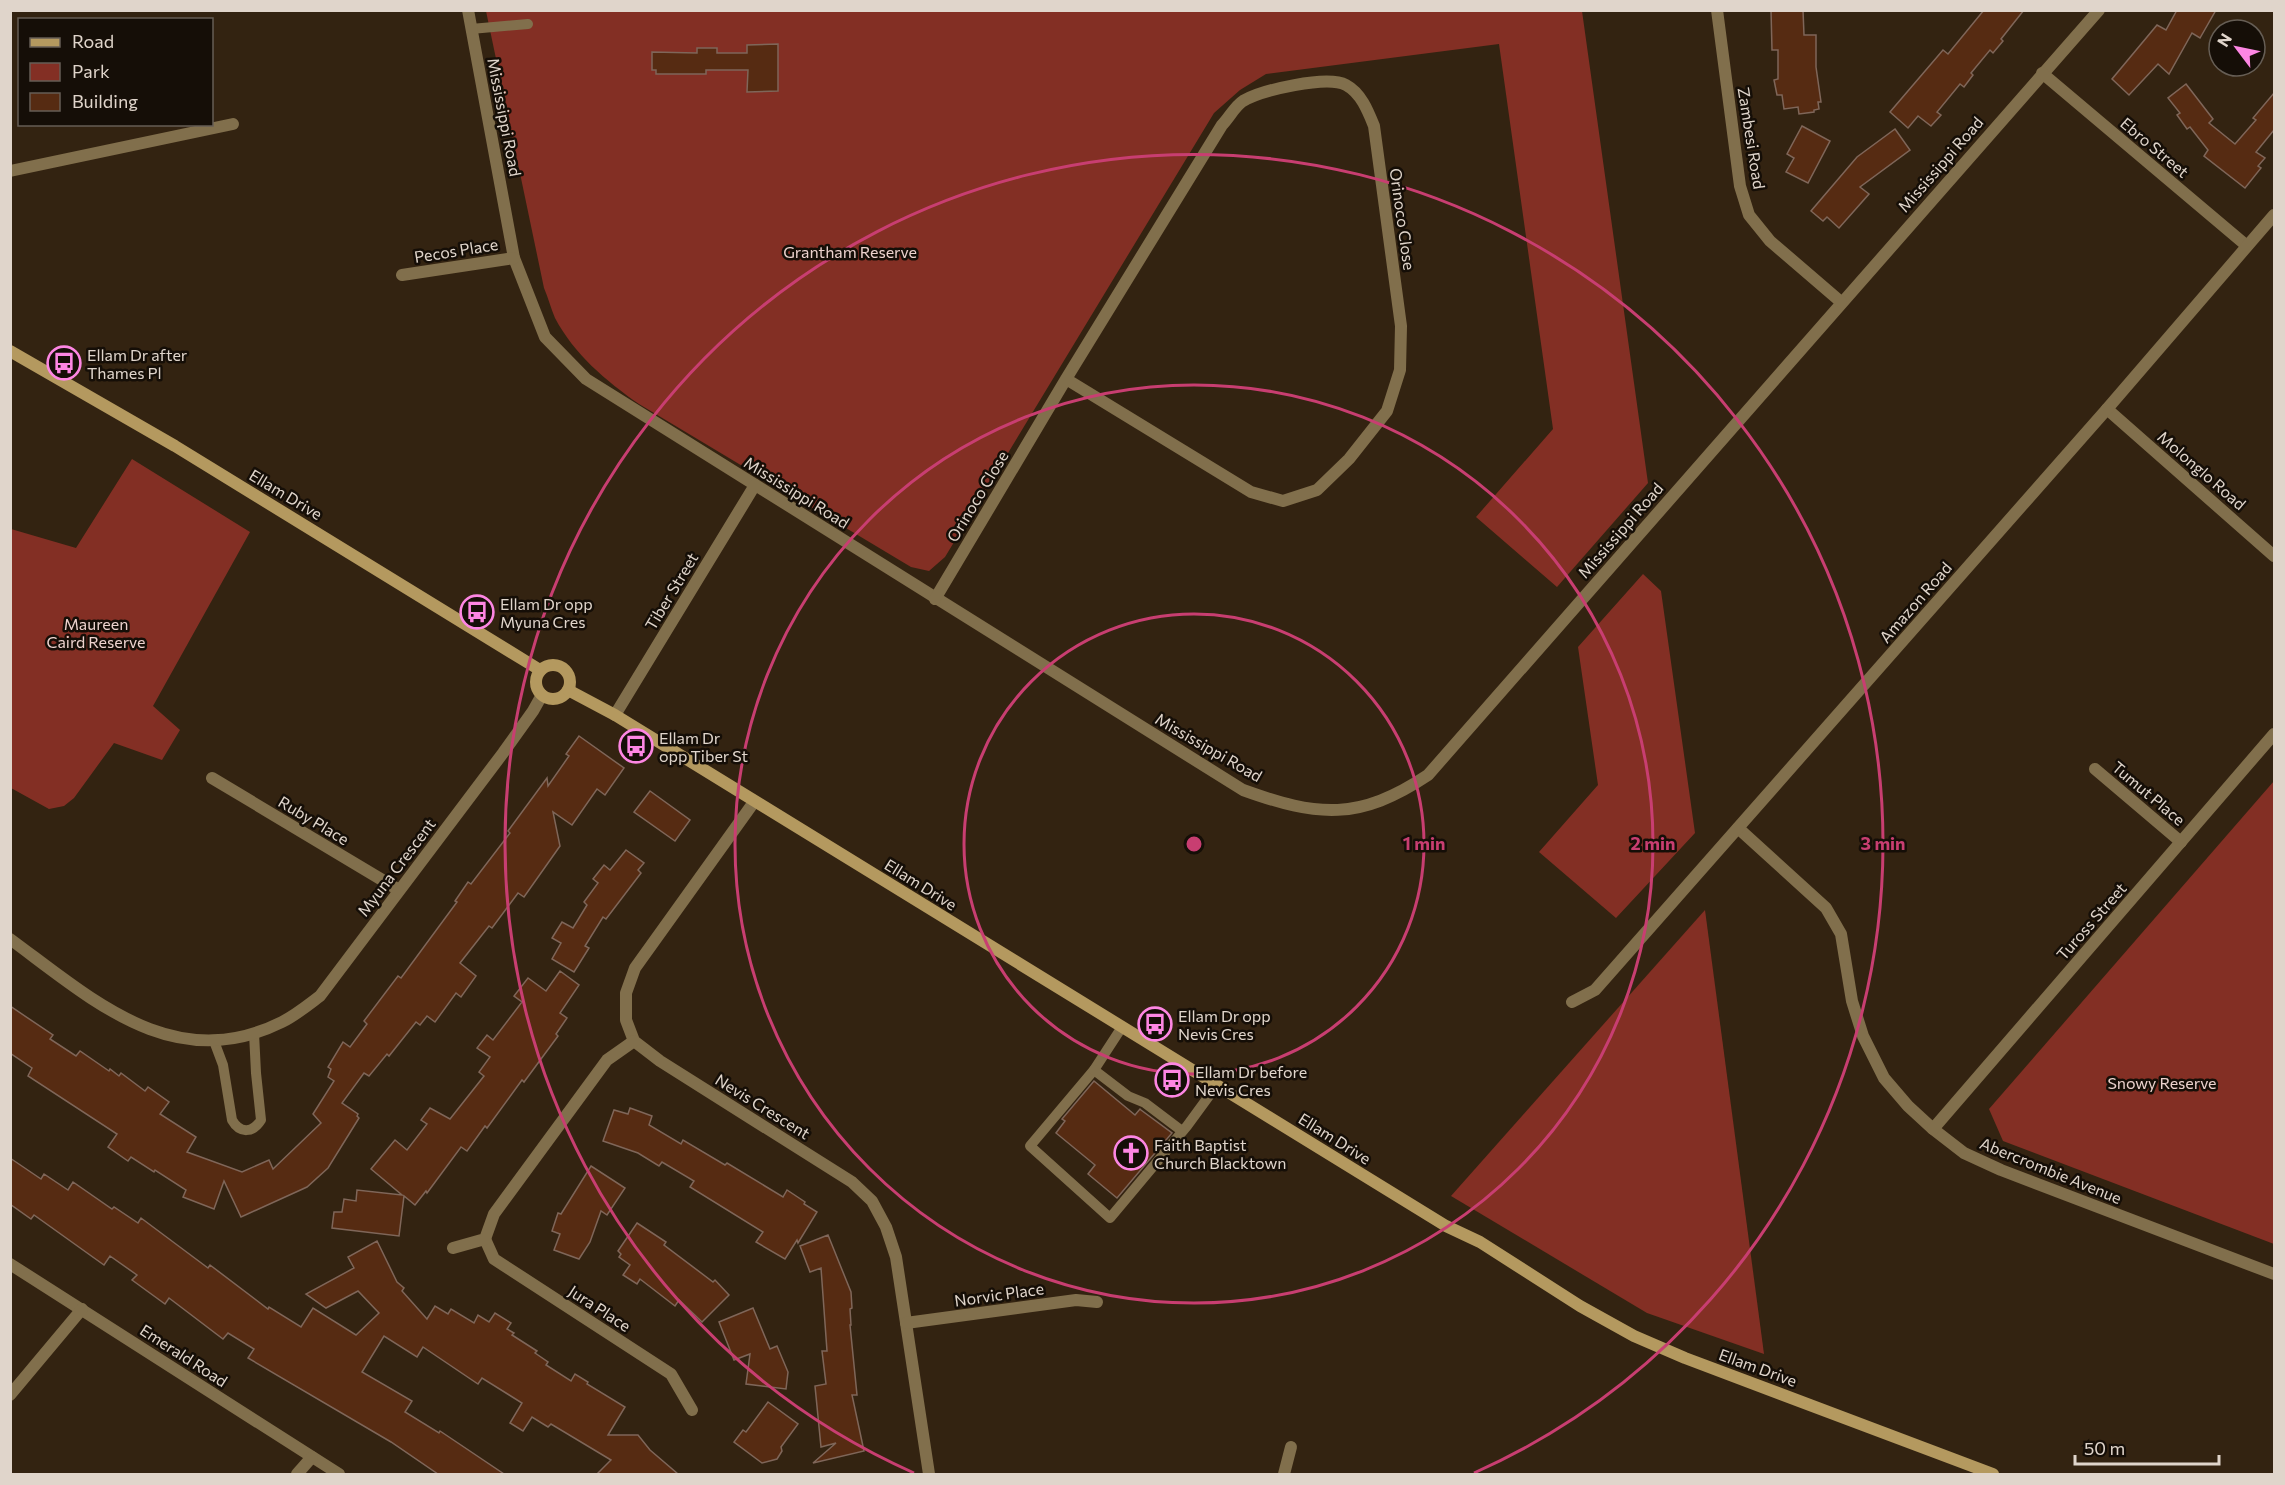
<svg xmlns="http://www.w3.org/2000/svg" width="2285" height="1485" font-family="Commissioner,sans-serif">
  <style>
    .green { fill: #832f24 }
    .building { fill: #562b12; stroke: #7f6659; stroke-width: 1.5 }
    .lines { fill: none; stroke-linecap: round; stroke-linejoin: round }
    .lane { stroke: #816f4c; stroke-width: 10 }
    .street { stroke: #816f4c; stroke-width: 12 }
    .secondary { stroke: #b4995f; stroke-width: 12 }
    .ring { fill: none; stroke: #c83e71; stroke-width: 3 }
    .labels { text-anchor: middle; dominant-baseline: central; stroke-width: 5; stroke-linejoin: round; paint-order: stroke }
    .street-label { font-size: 16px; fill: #e0d5cb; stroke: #150e07 }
    .park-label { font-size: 16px; fill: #edd3ce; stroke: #150e07 }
    .poi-label { font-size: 16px; fill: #e0d5cb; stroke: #150e07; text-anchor: start }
    .centre { fill: #c83e71; stroke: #150e07; stroke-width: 3 }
    .ring-label { font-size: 18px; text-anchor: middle; font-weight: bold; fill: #c83e71; stroke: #150e07; stroke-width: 5; stroke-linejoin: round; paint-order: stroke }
  </style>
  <rect width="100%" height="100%" fill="#332311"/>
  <!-- green -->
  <g class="green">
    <path d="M486,11H1582L1648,483L1557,587L1476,517L1553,429L1499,44L1266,74L1240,90L1214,113L945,557L929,571L911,567L639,404C606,381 574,354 555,318C551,309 548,297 544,288Z"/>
    <polygon points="132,459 250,532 153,706 180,730 162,760 114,743 74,798 64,806 49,809 11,788 11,529 76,548"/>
    <polygon points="1643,574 1661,591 1695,833 1616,918 1539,852 1598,785 1578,647"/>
    <polygon points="2274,781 2274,1244 2003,1141 1989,1109"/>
    <polygon points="1705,910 1764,1354 1647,1313 1451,1196"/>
  </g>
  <!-- building -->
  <g class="building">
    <polygon points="1771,10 1803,10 1804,35 1816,35 1816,67 1821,102 1818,102 1819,109 1814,110 1814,112 1799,114 1798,107 1784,109 1782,95 1777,95 1774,80 1778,79 1778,50 1772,50"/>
    <polygon points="1984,10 2024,10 2001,39 2003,41 1993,53 1990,50 1971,73 1973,75 1964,87 1960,84 1937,112 1941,115 1931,126 1918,116 1908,128 1890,112 1943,50 1948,54"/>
    <polygon points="2177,10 2216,10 2200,38 2192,33 2169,74 2158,64 2129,95 2112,79 2157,25 2166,30"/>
    <polygon points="778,44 778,91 747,92 748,70 706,70 706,74 656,74 656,70 652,70 652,52 697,53 697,48 717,48 717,53 747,53 747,45"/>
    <polygon points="2186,84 2213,119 2209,123 2235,144 2256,120 2253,118 2274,93 2274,130 2256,152 2265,158 2258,166 2261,168 2245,188 2204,156 2208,150 2190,127 2187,129 2177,115 2180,113 2168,98"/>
    <polygon points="1802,126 1830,141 1808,183 1786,172 1794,158 1787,154"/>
    <polygon points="1895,129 1910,150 1860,187 1869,194 1839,228 1827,217 1823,221 1811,211 1857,157"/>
    <polygon points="579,736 624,768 605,795 597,789 572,825 553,812 560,846 524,897 518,893 492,928 489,926 460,963 476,976 461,997 456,993 435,1022 427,1016 420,1025 416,1022 389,1056 387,1054 369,1076 364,1073 342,1103 358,1114 357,1116 359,1118 328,1168 307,1187 241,1217 224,1181 214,1209 183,1197 186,1190 155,1170 154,1172 131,1157 128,1161 108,1147 117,1134 28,1076 32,1068 10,1053 10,1006 53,1035 50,1039 76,1056 80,1051 109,1071 110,1069 119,1076 121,1073 145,1091 148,1087 169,1102 160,1114 196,1137 187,1152 242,1172 269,1160 273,1169 321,1123 313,1114 334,1081 328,1077 331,1069 328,1067 343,1042 350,1047 367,1024 364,1021 398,976 401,978 457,902 455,901 468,882 471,884 510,833 508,831 547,778 548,786 569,756 566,754"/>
    <polygon points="650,791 690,820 675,841 634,812"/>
    <polygon points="626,850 644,863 638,870 641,873 606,919 603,917 585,946 589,948 574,972 552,959 561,943 552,938 562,922 573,928 587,905 584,902 598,883 593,879 604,865 610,870"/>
    <polygon points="560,971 579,985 560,1013 567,1018 556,1034 558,1036 524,1082 522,1080 487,1128 485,1126 467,1151 461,1147 427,1193 426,1191 415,1205 404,1196 399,1236 332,1228 334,1212 342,1212 344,1199 356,1201 357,1190 402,1195 371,1169 395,1140 407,1150 427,1124 421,1120 430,1108 450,1119 484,1076 479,1072 490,1057 477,1048 487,1035 493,1040 522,1002 514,996 528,978 546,991"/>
    <polygon points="1094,1081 1135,1115 1140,1109 1141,1110 1172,1133 1117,1198 1088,1174 1095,1165 1056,1133 1065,1121 1062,1119"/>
    <polygon points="630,1108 652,1116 649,1125 681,1144 683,1140 725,1165 727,1163 783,1197 787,1190 805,1202 804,1204 817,1212 798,1243 797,1240 785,1259 756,1242 763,1232 690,1187 694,1181 662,1162 659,1166 638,1153 603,1141 614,1110 628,1114"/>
    <polygon points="10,1158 41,1179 44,1174 68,1190 73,1182 112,1209 114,1207 138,1223 141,1218 208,1268 210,1265 268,1309 269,1307 301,1327 313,1308 356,1335 379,1313 358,1291 326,1308 306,1294 354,1268 348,1257 377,1241 397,1282 404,1288 402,1291 427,1319 435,1306 448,1314 451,1309 474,1323 478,1315 489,1322 495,1313 511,1323 507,1329 514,1333 512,1335 537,1351 535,1353 548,1362 546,1365 571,1381 575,1374 588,1382 587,1384 625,1407 608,1435 638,1435 650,1450 678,1474 597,1474 611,1460 551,1424 548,1427 532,1417 523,1431 510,1423 522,1403 482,1378 478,1384 423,1347 417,1357 384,1336 362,1372 412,1401 405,1412 439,1433 440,1431 504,1474 438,1474 391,1442 248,1358 254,1349 228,1333 223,1339 169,1298 165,1304 132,1280 137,1275 110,1256 104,1265 34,1215 31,1219 10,1204"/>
    <polygon points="591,1166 625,1188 607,1215 601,1211 590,1242 579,1259 554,1250 560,1234 552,1231 558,1213 561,1214"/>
    <polygon points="637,1223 666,1242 664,1245 713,1282 715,1280 729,1295 702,1322 679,1300 675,1306 640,1279 637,1284 623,1275 630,1265 619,1257 621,1254 618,1251"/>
    <polygon points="828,1235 851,1292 852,1308 850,1309 851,1325 850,1325 857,1395 852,1395 864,1451 813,1463 836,1443 821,1447 815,1386 826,1384 822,1351 827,1351 821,1268 810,1272 800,1246"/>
    <polygon points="753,1308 770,1349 777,1346 788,1372 786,1389 746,1384 750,1354 734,1360 719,1322"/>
    <polygon points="768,1402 798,1424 781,1447 782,1451 777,1459 762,1463 734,1442 743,1430 746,1432"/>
  </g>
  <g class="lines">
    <!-- lane -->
    <g class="lane">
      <polyline points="471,29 528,24"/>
      <polyline points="1122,1027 1094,1070 1030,1146 1110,1218 1187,1126 1217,1085"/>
      <path d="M214,1041L223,1065L232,1120C240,1134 253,1133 261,1120L256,1073L254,1033"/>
      <polyline points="1094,1070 1128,1096 1145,1103 1182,1131"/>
    </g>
    <!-- street -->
    <g class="street">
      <path d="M468,10L514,258L545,337L586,379L1243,790C1318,817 1359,821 1428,775L2099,10"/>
      <polyline points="1717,10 1740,186 1749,215 1770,241 1841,302"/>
      <polyline points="2042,73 2247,246"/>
      <polyline points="10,171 233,124"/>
      <polyline points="402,275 514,258"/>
      <polyline points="2107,409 2274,556"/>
      <path d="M935,599L1066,379L1222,125C1229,118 1235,106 1243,101C1262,90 1327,75 1346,85C1361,93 1368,111 1374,126L1401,326L1400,370L1387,411L1349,459L1317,490L1283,501L1251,492L1066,379"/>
      <polyline points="615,715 755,485"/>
      <polyline points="2095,769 2181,842"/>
      <polyline points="212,778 399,890"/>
      <polyline points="754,802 635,968 626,993 626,1020 634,1041 660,1061 852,1182 872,1201 886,1227 896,1257 929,1474"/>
      <polyline points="1738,828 1826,908 1841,934 1852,1001 1863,1036 1884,1078 1908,1106 1933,1129 1964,1153 2001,1170 2274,1274"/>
      <path d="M10,939C93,1000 174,1076 282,1022C296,1015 308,1005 320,996L503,753L533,711L542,695"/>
      <polyline points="1572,1002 1595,990 2107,409 2274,215"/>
      <polyline points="1933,1129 2274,734"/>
      <polyline points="485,1239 494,1259 671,1374 692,1410"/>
      <polyline points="453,1248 485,1239 494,1214 607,1060 634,1041"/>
      <polyline points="10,1264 339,1474"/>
      <polyline points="906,1323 1076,1300 1097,1302"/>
      <polyline points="10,1395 82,1309"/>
      <polyline points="297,1474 312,1457"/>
      <polyline points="1284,1474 1291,1447"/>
    </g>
    <!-- secondary -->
    <g class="secondary">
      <polyline points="10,351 175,446 540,670"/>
      <circle cx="553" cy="682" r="17"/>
      <polyline points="568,690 615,715 1446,1226 1480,1242 1580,1306 1634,1336 1685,1358 1993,1474"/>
    </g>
  </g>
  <!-- distance rings -->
  <g class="ring">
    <circle cx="1194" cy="844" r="230"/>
    <circle cx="1194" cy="844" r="459"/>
    <path d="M914 1473A689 689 0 1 1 1474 1473"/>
  </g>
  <!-- icons -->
  <defs>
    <symbol id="bus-ring" viewBox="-11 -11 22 22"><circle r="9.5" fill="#150e07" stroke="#fd86e3" stroke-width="1.5"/><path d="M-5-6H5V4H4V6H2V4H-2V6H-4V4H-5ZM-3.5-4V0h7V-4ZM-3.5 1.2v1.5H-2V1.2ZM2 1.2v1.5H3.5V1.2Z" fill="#fd86e3"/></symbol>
    <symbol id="church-ring" viewBox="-11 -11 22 22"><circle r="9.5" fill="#150e07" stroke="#fd86e3" stroke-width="1.5"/><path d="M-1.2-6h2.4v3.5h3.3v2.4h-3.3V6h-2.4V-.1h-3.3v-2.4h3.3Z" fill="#fd86e3"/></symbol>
  </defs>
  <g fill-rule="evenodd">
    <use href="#bus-ring" x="45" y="344" width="38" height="38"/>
    <use href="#bus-ring" x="458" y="593" width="38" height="38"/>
    <use href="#bus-ring" x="617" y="727" width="38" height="38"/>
    <use href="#bus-ring" x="1136" y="1005" width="38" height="38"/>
    <use href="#bus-ring" x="1153" y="1061" width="38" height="38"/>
    <use href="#church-ring" x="1112" y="1134" width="38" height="38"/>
  </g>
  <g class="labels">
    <!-- street labels -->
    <g class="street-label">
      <text transform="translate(505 117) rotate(79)">Mississippi Road</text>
      <text transform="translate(1752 138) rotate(81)">Zambesi Road</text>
      <text transform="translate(2155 147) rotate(40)">Ebro Street</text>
      <text transform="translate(1940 164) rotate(-49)">Mississippi Road</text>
      <text transform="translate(1403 219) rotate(82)">Orinoco Close</text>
      <text transform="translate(456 250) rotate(-9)">Pecos Place</text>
      <text transform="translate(2202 470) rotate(41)">Molonglo Road</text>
      <text transform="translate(797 492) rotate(32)">Mississippi Road</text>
      <text transform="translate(286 494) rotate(31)">Ellam Drive</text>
      <text transform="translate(977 496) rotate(-59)">Orinoco Close</text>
      <text transform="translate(1620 530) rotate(-49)">Mississippi Road</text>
      <text transform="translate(671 591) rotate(-59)">Tiber Street</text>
      <text transform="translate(1915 602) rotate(-49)">Amazon Road</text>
      <text transform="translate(1209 747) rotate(30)">Mississippi Road</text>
      <text transform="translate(2149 793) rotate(40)">Tumut Place</text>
      <text transform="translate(314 820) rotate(31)">Ruby Place</text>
      <text transform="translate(396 867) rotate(-53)">Myuna Crescent</text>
      <text transform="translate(921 884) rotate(32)">Ellam Drive</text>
      <text transform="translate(2091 921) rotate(-49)">Tuross Street</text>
      <text transform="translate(763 1106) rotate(32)">Nevis Crescent</text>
      <text transform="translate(1335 1138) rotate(32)">Ellam Drive</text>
      <text transform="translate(2051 1170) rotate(22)">Abercrombie Avenue</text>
      <text transform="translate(999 1294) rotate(-8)">Norvic Place</text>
      <text transform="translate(600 1308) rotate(33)">Jura Place</text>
      <text transform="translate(184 1355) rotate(33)">Emerald Road</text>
      <text transform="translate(1758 1367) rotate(20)">Ellam Drive</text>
    </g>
    <!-- park labels -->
    <g class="park-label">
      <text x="850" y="251">Grantham Reserve</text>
      <text x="96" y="623">Maureen<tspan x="96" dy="18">Caird Reserve</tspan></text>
      <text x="2162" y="1082">Snowy Reserve</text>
    </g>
    <!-- poi labels -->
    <g class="poi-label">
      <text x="87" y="354">Ellam Dr after<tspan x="87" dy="18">Thames Pl</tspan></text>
      <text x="500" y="603">Ellam Dr opp<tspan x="500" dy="18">Myuna Cres</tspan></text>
      <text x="659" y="737">Ellam Dr<tspan x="659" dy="18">opp Tiber St</tspan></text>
      <text x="1178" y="1015">Ellam Dr opp<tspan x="1178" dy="18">Nevis Cres</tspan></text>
      <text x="1195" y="1071">Ellam Dr before<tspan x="1195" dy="18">Nevis Cres</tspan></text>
      <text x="1154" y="1144">Faith Baptist<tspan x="1154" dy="18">Church Blacktown</tspan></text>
    </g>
  </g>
  <circle cx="1194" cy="844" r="9" class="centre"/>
  <g class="ring-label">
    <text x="1424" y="850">1 min</text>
    <text x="1653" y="850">2 min</text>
    <text x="1883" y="850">3 min</text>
  </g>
  <!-- border -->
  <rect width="2285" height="1485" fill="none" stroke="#e0d5cb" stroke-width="24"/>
  <!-- legend -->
  <rect x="18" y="18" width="195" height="108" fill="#150e07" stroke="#665e55" stroke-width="1.5"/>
  <rect x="30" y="38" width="30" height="9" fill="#b4995f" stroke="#665e55" stroke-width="1.5"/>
  <text x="72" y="48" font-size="18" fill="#e0d5cb">Road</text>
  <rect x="30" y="63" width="30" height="18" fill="#832f24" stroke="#665e55" stroke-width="1.5"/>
  <text x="72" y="78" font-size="18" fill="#e0d5cb">Park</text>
  <rect x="30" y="93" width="30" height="18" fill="#562b12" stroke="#665e55" stroke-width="1.5"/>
  <text x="72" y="108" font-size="18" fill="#e0d5cb">Building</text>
  <!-- north arrow -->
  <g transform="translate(2237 48) rotate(302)"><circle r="28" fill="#150e07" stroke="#665e55" stroke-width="1.5"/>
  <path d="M0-4.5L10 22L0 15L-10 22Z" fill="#fd86e3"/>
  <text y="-9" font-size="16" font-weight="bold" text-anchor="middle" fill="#e0d5cb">N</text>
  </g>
  <!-- scale -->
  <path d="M2075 1455v9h144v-9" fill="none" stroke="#e0d5cb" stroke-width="3"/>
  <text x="2084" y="1455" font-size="18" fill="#e0d5cb" stroke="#150e07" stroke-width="4.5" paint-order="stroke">50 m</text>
</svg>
